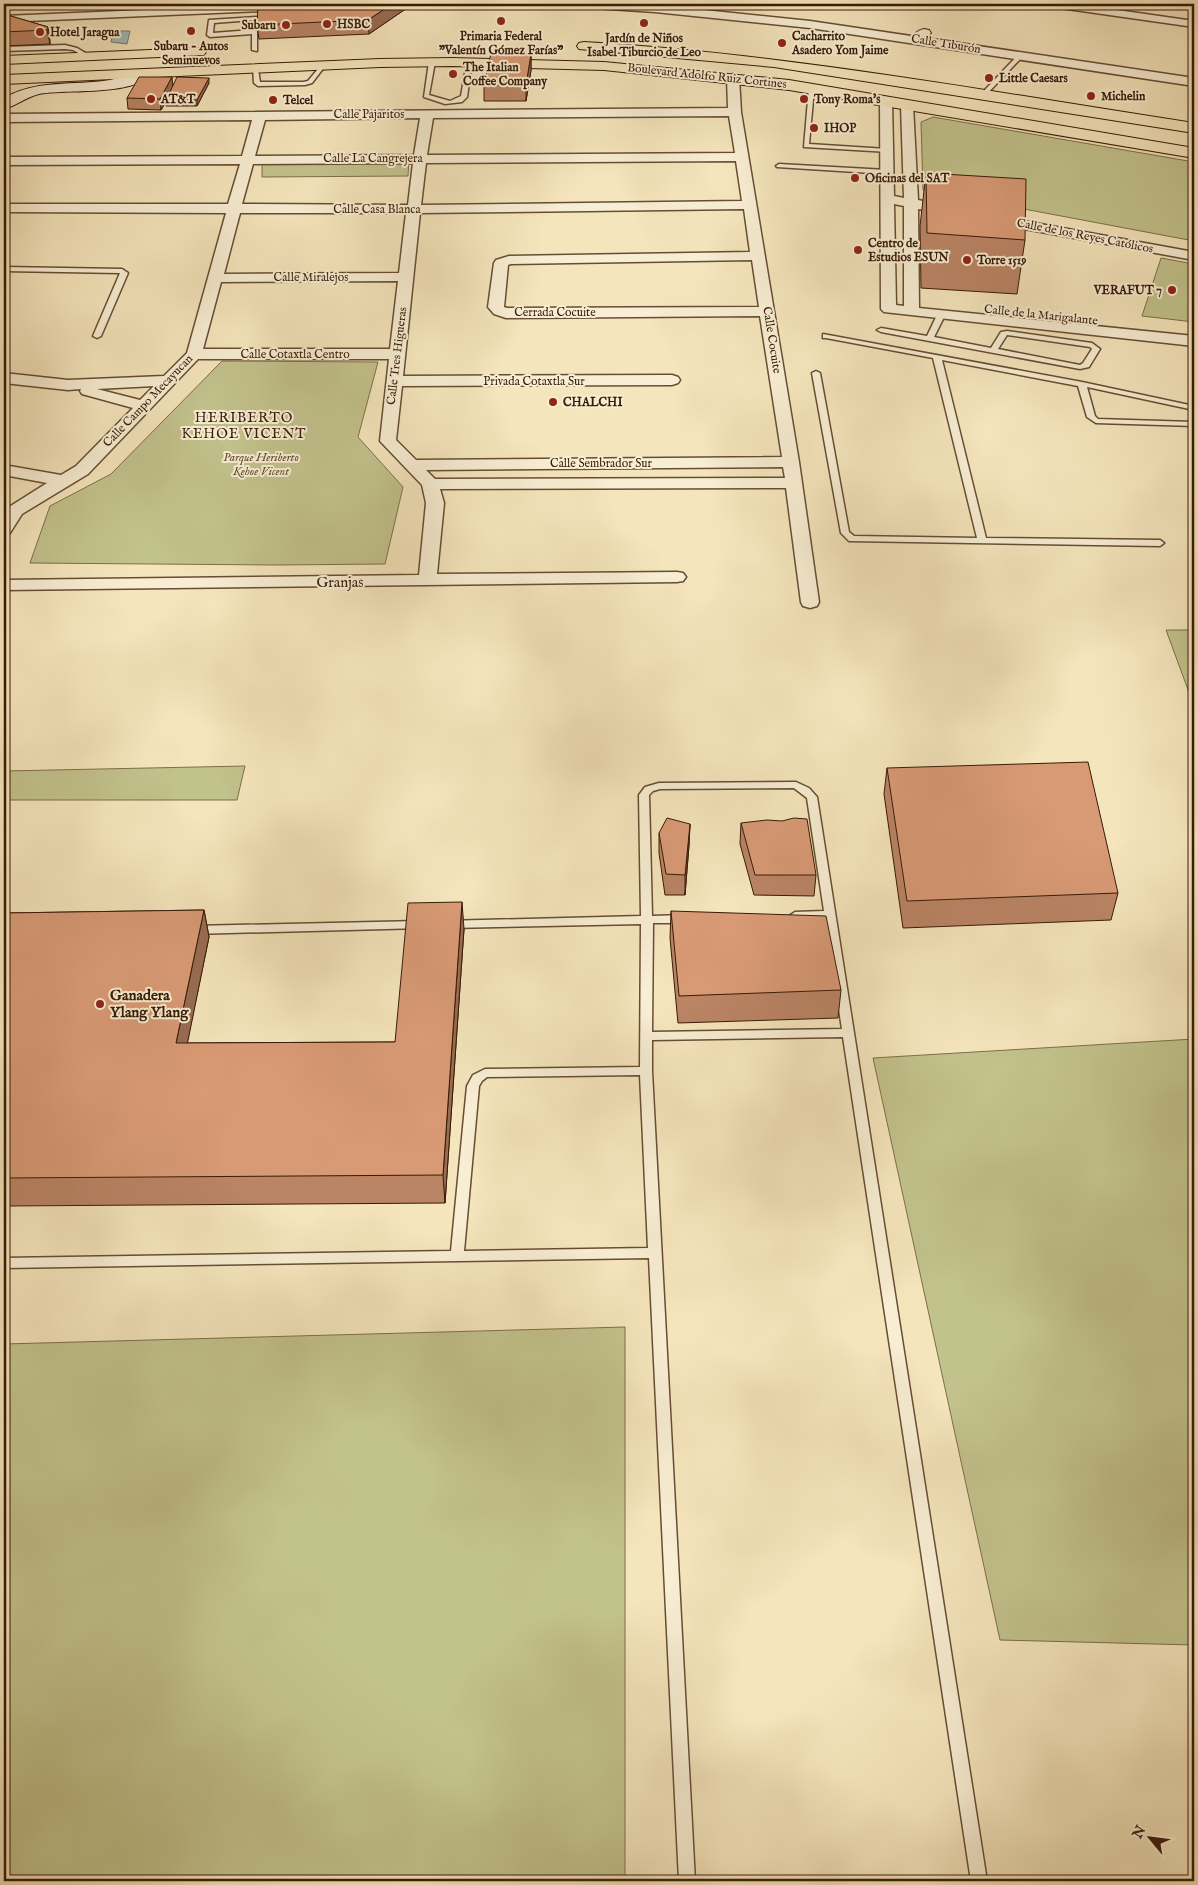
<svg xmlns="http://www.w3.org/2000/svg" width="1198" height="1885" font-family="'IM FELL English',serif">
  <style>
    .green { fill: #c2c28c; stroke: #7d6e49 }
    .water { fill: #9fbdb9; stroke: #767c71 }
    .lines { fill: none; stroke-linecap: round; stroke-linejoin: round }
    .lane-casing { stroke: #674d34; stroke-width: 3 }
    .street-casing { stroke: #674d34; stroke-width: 3 }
    .secondary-casing { stroke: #381a06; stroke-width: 2 }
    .primary-casing { stroke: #381a06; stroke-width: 2 }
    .lane { fill: #f8eed3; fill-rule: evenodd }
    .street { fill: #f8eed3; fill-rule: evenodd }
    .secondary { fill: #f8eed3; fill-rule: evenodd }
    .primary { fill: #f5e5bc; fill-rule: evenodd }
    .wall { fill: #ba8465; stroke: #381a06 }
    .shaded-wall { fill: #976c52; stroke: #381a06 }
    .building { fill: #d89a75; stroke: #381a06 }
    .poi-dot { fill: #8f2418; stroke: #f8eed3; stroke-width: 2 }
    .labels { text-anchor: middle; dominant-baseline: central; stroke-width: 4; stroke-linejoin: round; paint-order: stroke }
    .far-poi-label { font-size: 12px; font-weight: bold; fill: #381a06; stroke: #f8eed3; text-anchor: start }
    .far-street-label { font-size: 12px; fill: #381a06; stroke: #f8eed3 }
    .far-park-label { font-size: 12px; font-style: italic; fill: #614c2e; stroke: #f8eed3 }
    .far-neighbourhood-label { font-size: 14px; letter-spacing: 1px; fill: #381a06; stroke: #f8eed3 }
    .street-label { font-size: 15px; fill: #381a06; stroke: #f8eed3 }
    .poi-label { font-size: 15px; font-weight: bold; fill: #381a06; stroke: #f8eed3; text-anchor: start }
  </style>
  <rect width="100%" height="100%" fill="#f5e5bc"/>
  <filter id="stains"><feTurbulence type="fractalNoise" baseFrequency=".004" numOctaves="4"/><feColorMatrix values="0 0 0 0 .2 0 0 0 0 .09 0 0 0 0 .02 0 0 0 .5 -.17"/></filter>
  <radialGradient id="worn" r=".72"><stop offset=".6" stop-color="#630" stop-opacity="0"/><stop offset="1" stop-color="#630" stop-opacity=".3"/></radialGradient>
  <!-- green -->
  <g class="green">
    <polygon points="933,117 1194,162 1194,241 923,190 921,122"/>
    <polygon points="409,160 408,176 262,177 262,162"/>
    <polygon points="1161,258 1194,264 1194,322 1142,316"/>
    <polygon points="222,361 378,362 358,437 403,487 385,564 276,565 30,563 50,506 111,474"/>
    <polygon points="1166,630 1194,630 1194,706"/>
    <polygon points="245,766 237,800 4,800 4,771"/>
    <polygon points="1194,1039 1194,1645 1000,1640 873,1058"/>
    <polygon points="625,1327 625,1881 4,1881 4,1344"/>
  </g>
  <!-- water -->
  <polygon class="water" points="113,31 130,31 127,44 111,42 112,37 107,36"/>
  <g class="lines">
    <defs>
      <g id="lane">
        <path d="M257,17V51L252,50V34L210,37L207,35L209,20ZM252,20V30L213,33L214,23Z"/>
        <polygon points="65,45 77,48 92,57 87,58 73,50 65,49 4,51 4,47"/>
        <polygon points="1019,54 1024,55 985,96 981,96 981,94"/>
        <polygon points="432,60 435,62 429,95 450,101 461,96 467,62 472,61 467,97 462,102 445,104 424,97 429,62"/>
        <polygon points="322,64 325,66 312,83 305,85 258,86 254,83 253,68 258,69 260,82 303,82 308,81"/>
        <polygon points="809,88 814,89 809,144 887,149 889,150 889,152 804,147"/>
        <polygon points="779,164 887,170 890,172 887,174 777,167 776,166"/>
        <polygon points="4,267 122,269 128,273 101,336 97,338 93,336 120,273 4,271"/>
        <path d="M938,313L945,315L934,337L991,348L1001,332L1007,331L1092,343L1100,349L1089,367L1080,369L881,332L877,330L881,328L927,336ZM1007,335L1090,347L1092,349L1083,363L1080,365L998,349Z"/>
        <polygon points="823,334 1082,382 1194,406 1194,410 1087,387 1095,416 1098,419 1194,422 1194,426 1096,423 1087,417 1078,386 942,360 986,538 1160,540 1164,543 1160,546 849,541 841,533 812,373 816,371 820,373 849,532 854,536 977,538 933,358 826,338 823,338"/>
        <path d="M796,782L809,788L817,797L987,1881H971L843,1037L652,1040V1071L695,1881H679L649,1258L4,1268V1258L451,1251L467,1086L473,1075L485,1069L640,1067L641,924L448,928L444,927L442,924L444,921L641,916L639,795L645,787L659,783ZM794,788L807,798L824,911L795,912L789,916L795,920L825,919L842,1029L652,1032L653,923H684L690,919L684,915L652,916L649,795L653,791L660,789ZM640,1075L648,1248L464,1251L479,1086L482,1081L487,1077Z"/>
        <polygon points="419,921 425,925 423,928 193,934 187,930 193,926"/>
      </g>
      <g id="street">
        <polygon points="283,4 292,5 294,7 288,10 4,22 4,16"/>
        <polygon points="572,4 655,5 810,21 1194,78 1194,86 810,28 655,12 578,7"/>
        <polygon points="1047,4 1075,4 1194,21 1194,27 1053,7"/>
        <path d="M733,74L739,78L741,112L799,462L819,602L817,606L810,608L803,606L801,602L786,488L440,489L444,503L437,574L677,572L683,573L686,577L683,581L677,582L4,590V580L419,575L426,503L422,485L380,441L389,359H198L88,474L22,514L10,533L4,534V515L9,507L47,483L4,475V465L61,475L76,466L133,408L82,394L80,391L81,389L68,390L4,383V373L68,380L164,376L187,353L226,213L4,212V204H228L240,164L4,165V157L242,156L252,120L4,122V114L728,108L727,78ZM729,116L735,153L427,155L433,118ZM420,118L414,155L255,156L265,120ZM736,161L742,201L421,205L426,163ZM413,163L408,205L242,204L253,164ZM744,209L750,252L509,256L496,260L494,263L488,307L494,314L506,318L760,316L782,457L416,460L396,440L402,386L672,385L678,383L680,380L678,377L672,375L403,376L420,213ZM240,213H406L399,273L224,274ZM752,260L759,307L507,308L504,307L508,265L511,264ZM398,281L390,349H203L221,282ZM154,386L140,400L97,389ZM783,467L785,478L435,479L426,470Z"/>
        <path d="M886,97L892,101L894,196L904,198L901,105L907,101L913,105L918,200L958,208L960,211L953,215L918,209L919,308L1194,336V346L884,312L881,309L880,101ZM894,204L904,206V306L896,305Z"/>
        <polygon points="996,216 1194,252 1194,260 991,223 989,220"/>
      </g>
      <g id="secondary">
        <path d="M924,29L929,30L931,33L923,42H913L911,39C914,34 918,30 924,29Z"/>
        <path d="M143,70L148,71L150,74C136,96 64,89 39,94C26,97 16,106 4,109V98C38,79 73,86 110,80C122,78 132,72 143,70Z"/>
      </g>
      <g id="primary">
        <path d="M584,42C789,54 991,92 1194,123V133L774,67L579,49L577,46L579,43Z"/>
        <polygon points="199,48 204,49 206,52 204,55 4,64 4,56"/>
        <polygon points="452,58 604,62 789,80 1194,148 1194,158 789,90 604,70 452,66 380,67 4,84 4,75 380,59"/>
      </g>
    </defs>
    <!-- lane casing -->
    <use href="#lane" class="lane-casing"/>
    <!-- street casing -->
    <use href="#street" class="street-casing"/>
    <!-- secondary casing -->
    <use href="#secondary" class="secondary-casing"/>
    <!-- primary casing -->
    <use href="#primary" class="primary-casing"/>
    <!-- lane -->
    <use href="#lane" class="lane"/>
    <!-- street -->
    <use href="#street" class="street"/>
    <!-- secondary -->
    <use href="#secondary" class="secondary"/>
    <!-- primary -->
    <use href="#primary" class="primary"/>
  </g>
  <!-- wall -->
  <g class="wall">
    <polygon points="258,4 406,4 407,8 369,34 259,39 257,25"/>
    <polygon points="4,14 48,27 50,44 4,46"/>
    <polygon points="531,54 531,70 526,101 484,101 484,85"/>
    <polygon points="209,83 197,106 166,106 166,102 161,110 128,109 127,98 173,86"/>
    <polygon points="926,173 1025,240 1017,294 921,288 920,226"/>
    <polygon points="887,768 1118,893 1111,920 903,928 884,794"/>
    <polygon points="741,823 816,875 814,896 754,895 740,844"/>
    <polygon points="690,824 689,845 685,895 665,895 659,853 659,833"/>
    <polygon points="204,910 209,937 187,1043 395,1042 464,929 445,1203 4,1206 4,913"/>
    <polygon points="671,911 841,990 838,1018 678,1023 670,938"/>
  </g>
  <!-- shaded-wall -->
  <g class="shaded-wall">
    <polygon points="392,4 406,4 407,8 369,34 368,20"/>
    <polygon points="48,27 50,41 50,44 47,30"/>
    <polygon points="531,54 531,70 526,101 526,85"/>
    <polygon points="172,77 173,88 161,110 160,99"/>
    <polygon points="209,78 209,83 197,106 197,100"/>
    <polygon points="690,824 689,845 685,895 685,875"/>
    <polygon points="462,902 464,929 445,1203 443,1175"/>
    <polygon points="204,910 209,937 182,1070 176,1043"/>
  </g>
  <!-- building -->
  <g class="building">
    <polygon points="258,4 392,4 368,20 257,25"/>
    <polygon points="4,14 48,27 47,30 4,32"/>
    <polygon points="491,53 531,54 526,85 484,85"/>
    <polygon points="139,77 172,77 160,99 127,98"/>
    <polygon points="177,77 209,78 197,100 166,100"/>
    <polygon points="926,173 1026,179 1025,240 927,233"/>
    <polygon points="1088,762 1118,893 907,901 887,768"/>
    <polygon points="667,818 690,824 685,875 666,874 659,833"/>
    <polygon points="794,818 807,819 816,875 755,875 741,823 767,820 782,821"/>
    <polygon points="462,902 443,1175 4,1178 4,913 204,910 176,1043 395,1042 408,903"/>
    <polygon points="671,911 826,916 841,990 679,996"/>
  </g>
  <!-- markers -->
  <g class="poi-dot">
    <circle cx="501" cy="21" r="5"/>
    <circle cx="644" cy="23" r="5"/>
    <circle cx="327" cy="24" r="5"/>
    <circle cx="286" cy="25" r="5"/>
    <circle cx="191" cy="31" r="5"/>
    <circle cx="40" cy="32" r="5"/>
    <circle cx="782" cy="43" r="5"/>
    <circle cx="453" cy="74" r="5"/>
    <circle cx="989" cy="78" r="5"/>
    <circle cx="1091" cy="96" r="5"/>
    <circle cx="151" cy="99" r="5"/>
    <circle cx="804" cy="99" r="5"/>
    <circle cx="273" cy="100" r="5"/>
    <circle cx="814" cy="128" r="5"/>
    <circle cx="855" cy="178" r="5"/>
    <circle cx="858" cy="250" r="5"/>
    <circle cx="967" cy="260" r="5"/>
    <circle cx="1172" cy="290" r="5"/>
    <circle cx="553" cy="402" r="5"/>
    <circle cx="100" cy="1004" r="5"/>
  </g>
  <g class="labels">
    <!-- far-poi labels -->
    <g class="far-poi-label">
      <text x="337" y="24">HSBC</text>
      <text x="276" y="25" text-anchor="end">Subaru</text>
      <text x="50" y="32">Hotel Jaragua</text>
      <text x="501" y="36" text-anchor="middle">Primaria Federal<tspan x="501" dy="14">"Valentín Gómez Farías"</tspan></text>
      <text x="792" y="36">Cacharrito<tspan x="792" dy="14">Asadero Yom Jaime</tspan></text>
      <text x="644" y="38" text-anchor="middle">Jardín de Niños<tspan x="644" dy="14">Isabel Tiburcio de Leo</tspan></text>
      <text x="191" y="46" text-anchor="middle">Subaru - Autos<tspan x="191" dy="14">Seminuevos</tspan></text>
      <text x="463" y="67">The Italian<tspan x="463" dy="14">Coffee Company</tspan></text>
      <text x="999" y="78">Little Caesars</text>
      <text x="1101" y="96">Michelin</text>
      <text x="161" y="99">AT&amp;T</text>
      <text x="814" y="99">Tony Roma's</text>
      <text x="283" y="100">Telcel</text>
      <text x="824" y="128">IHOP</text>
      <text x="865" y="178">Oficinas del SAT</text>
      <text x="868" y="243">Centro de<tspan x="868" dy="14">Estudios ESUN</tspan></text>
      <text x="977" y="260">Torre 1519</text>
      <text x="1162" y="290" text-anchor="end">VERAFUT 7</text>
      <text x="563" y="402">CHALCHI</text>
    </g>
    <!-- far-street labels -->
    <g class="far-street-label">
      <text transform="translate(946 44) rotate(9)">Calle Tiburón</text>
      <text transform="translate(707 76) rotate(6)">Boulevard Adolfo Ruiz Cortines</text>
      <text x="369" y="114">Calle Pajaritos</text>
      <text x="373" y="158">Calle La Cangrejera</text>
      <text x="377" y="209">Calle Casa Blanca</text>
      <text transform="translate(1085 236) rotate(11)">Calle de los Reyes Católicos</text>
      <text x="311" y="277">Calle Miralejos</text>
      <text x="555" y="312">Cerrada Cocuite</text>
      <text transform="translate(1041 315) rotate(6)">Calle de la Marigalante</text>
      <text transform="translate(772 340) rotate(81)">Calle Cocuite</text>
      <text x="295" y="354">Calle Cotaxtla Centro</text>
      <text transform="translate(397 356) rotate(-83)">Calle Tres Higueras</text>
      <text x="534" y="381">Privada Cotaxtla Sur</text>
      <text transform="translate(148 401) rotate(-46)">Calle Campo Mecayucan</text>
      <text x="601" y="463">Calle Sembrador Sur</text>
    </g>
    <!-- far-park labels -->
    <g class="far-park-label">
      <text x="261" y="457">Parque Heriberto<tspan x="261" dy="14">Kehoe Vicent</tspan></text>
    </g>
    <!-- far-neighbourhood labels -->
    <g class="far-neighbourhood-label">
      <text x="244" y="418">HERIBERTO<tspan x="244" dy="16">KEHOE VICENT</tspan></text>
    </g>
    <!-- street labels -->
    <g class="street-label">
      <text x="340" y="582">Granjas</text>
    </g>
    <!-- poi labels -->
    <g class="poi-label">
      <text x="110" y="995">Ganadera<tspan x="110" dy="17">Ylang Ylang</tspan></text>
    </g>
  </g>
  <!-- margin -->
  <rect width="1198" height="1885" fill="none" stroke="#f5e5bc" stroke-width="20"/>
  <rect x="5" y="5" width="1188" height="1875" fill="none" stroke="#381a06" stroke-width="2.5"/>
  <rect x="10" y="10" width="1178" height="1865" fill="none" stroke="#381a06"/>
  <!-- north arrow -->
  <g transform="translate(1150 1838) rotate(299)" stroke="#f8eed3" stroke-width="4" paint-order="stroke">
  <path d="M0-4L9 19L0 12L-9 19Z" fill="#381a06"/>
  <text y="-8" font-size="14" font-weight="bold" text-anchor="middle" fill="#381a06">N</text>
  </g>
  <rect width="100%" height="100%" filter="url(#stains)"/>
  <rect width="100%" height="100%" fill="url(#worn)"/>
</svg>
